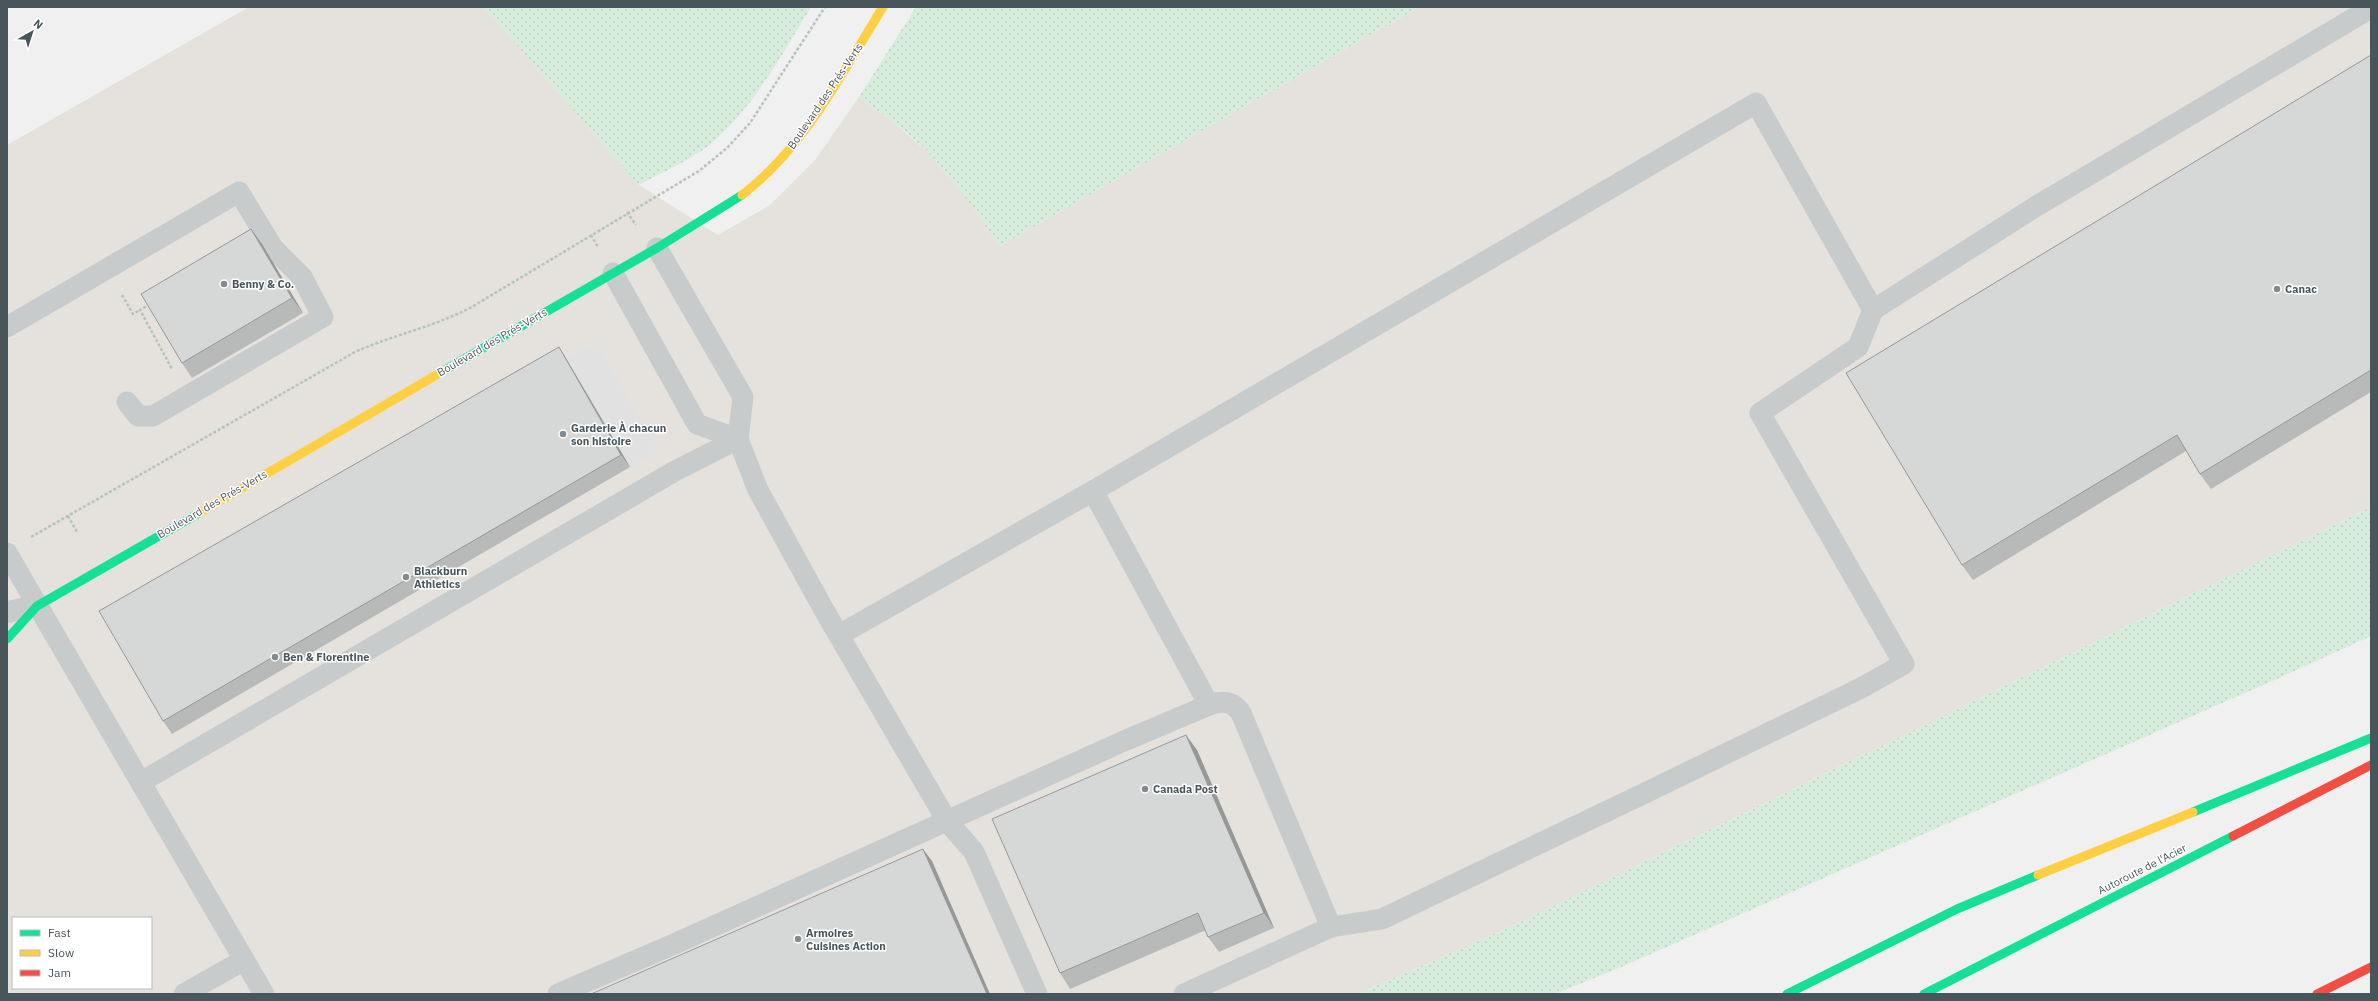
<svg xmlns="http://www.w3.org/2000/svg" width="2378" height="1001" font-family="'IBM Plex Sans',sans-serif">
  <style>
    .commercial { fill: #e5e2de; fill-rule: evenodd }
    .education { fill: #e2e1e2 }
    .grass { fill: url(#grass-dots) }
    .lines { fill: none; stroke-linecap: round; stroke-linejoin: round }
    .path { stroke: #b8c2bd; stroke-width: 2.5; stroke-dasharray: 3 2; stroke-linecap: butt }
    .lane { stroke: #c8cbcc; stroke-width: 21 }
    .street { stroke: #c8cbcc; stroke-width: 22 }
    .fast { stroke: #16e098; stroke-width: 9 }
    .slow { stroke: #ffcf43; stroke-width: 9 }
    .jam { stroke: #f24e42; stroke-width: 9 }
    .wall { fill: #b8baba }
    .shaded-wall { fill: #969797 }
    .building { fill: #d6d8d8; stroke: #969797 }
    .poi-dot { fill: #838b8f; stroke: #fff; stroke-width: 1.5 }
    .labels { text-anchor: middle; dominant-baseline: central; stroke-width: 3; stroke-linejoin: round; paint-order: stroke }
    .street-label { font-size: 11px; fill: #48555b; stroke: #fff }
    .poi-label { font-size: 11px; font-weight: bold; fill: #48555b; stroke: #fff; text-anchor: start }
  </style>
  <defs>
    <pattern id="grass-dots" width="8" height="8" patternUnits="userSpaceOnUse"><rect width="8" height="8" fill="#d6eddb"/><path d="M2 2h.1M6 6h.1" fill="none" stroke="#b9cdbe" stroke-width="1.8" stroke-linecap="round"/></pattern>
  </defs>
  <rect width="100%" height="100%" fill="#f0f0f0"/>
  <!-- commercial -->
  <path class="commercial" d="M249,7H484L639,185L718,235L770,205L815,160L859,97L892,121L930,154L962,192L1000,246L1419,7H2371V507L1517,924L1358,994H7V145ZM13,918H151V988H13Z"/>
  <!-- education -->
  <polygon class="education" points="596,342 659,450 530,526 466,418"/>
  <!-- grass -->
  <g class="grass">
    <path d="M484,7H811C781,56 753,109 708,146C688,162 661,172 639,185Z"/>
    <path d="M916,7H1419L1000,246C978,215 956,183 931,155C910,133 884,115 859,97Z"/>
    <polygon points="2371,507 2371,636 2279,678 1621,967 1555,994 1358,994 1517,924"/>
  </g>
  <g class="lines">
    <!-- path -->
    <g class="path">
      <polyline points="627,212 636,225"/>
      <polyline points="591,235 598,247"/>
      <polyline points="122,295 133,314 140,310"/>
      <polyline points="150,304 140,310 172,369"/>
      <polyline points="68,516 77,532"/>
      <path d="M31,537L355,352C393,335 433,327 470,308L699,171L727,148L750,123L825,7"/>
    </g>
    <!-- lane -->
    <g class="lane">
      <polyline points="657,248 743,397 738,439 758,490 824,610 947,821 974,852 1037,994"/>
      <polyline points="613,273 697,424 738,439"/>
      <polyline points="7,327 239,192 273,248 302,277 323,317 153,416 138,416 127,402"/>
      <path d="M1093,491L1209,705C1223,700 1233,701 1241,713L1331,927"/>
      <polyline points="7,553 264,994"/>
      <polyline points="839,635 1093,491 1756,103 1873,310"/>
      <polyline points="141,782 675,471 738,439"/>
      <polyline points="184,994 244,960"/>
      <polyline points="558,994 672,945 1124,741 1209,705"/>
      <polyline points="1184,994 1331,927 1382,919 1645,793 1861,688 1904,664 1760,413 1858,347 1873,310 2035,207 2371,8"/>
    </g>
    <!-- street -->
    <polyline class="street" points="7,612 37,606"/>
    <!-- fast -->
    <g class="fast">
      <polyline points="445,370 657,248 742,195"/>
      <polyline points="7,639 37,606 199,513"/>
      <polyline points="2193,812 2371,738"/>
      <polyline points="1787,994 1957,909 2038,875"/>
      <polyline points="1924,994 2233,836"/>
    </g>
    <!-- slow -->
    <g class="slow">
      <path d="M742,195C806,146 841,74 883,7"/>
      <polyline points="199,513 445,370"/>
      <polyline points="2038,875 2193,812"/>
    </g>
    <!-- jam -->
    <g class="jam">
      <polyline points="2233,836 2371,765"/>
      <polyline points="2317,994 2371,967"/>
    </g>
  </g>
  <!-- wall -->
  <g class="wall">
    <polygon points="2371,55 2371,392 2211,489 2200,474 2186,451 1973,580 1962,565"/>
    <polygon points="251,229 262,244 303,313 192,378 182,363"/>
    <polygon points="559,347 567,360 630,467 172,734 163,721"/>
    <polygon points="1197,750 1274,928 1219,952 1208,937 1206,930 1070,989 1060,973"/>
  </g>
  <!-- shaded-wall -->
  <g class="shaded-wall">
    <polygon points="251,229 262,244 303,313 292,298"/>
    <polygon points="559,347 567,360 630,467 621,455"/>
    <polygon points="1186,735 1197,750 1274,928 1264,913"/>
    <polygon points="923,849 932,861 990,994 987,994"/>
  </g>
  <!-- building -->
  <g class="building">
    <polygon points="2371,55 2371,370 2200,474 2177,435 1962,565 1846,373"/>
    <polygon points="251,229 292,298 182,363 141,294"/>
    <polygon points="559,347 621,455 163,721 99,611"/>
    <polygon points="1186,735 1264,913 1208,937 1198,913 1060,973 992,819"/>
    <polygon points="923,849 987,994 591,994"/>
  </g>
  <!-- markers -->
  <g class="poi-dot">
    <circle cx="224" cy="284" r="4"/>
    <circle cx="2277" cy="289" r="4"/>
    <circle cx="563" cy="434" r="4"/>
    <circle cx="406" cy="577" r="4"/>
    <circle cx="275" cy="657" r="4"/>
    <circle cx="1145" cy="789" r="4"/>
    <circle cx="798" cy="939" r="4"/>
  </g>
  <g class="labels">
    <!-- street labels -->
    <g class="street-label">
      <text transform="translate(825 96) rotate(-56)">Boulevard des Prés-Verts</text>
      <text transform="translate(492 342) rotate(-30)">Boulevard des Prés-Verts</text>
      <text transform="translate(212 504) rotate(-30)">Boulevard des Prés-Verts</text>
      <text transform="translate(2142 869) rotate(-27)">Autoroute de l'Acier</text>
    </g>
    <!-- poi labels -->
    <g class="poi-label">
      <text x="232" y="284">Benny &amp; Co.</text>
      <text x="2285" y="289">Canac</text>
      <text x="571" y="428">Garderie À chacun<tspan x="571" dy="13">son histoire</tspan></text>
      <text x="414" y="571">Blackburn<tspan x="414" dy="13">Athletics</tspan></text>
      <text x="283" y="657">Ben &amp; Florentine</text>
      <text x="1153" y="789">Canada Post</text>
      <text x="806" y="933">Armoires<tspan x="806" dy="13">Cuisines Action</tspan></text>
    </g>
  </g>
  <!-- border -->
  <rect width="2378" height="1001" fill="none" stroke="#48555b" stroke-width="16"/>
  <!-- legend -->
  <rect x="12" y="917" width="140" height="72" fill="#ffffff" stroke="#b6bbbd"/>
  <rect x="20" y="930" width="20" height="6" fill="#16e098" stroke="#b6bbbd"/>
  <text x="48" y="937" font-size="12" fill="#48555b">Fast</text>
  <rect x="20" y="950" width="20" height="6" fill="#ffcf43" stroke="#b6bbbd"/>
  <text x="48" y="957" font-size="12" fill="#48555b">Slow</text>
  <rect x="20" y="970" width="20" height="6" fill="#f24e42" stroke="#b6bbbd"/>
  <text x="48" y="977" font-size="12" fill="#48555b">Jam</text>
  <!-- north arrow -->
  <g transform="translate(32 32) rotate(39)" stroke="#ffffff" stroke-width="3" paint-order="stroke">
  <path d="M0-3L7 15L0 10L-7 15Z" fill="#48555b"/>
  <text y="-6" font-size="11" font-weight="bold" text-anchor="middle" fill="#48555b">N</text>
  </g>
</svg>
